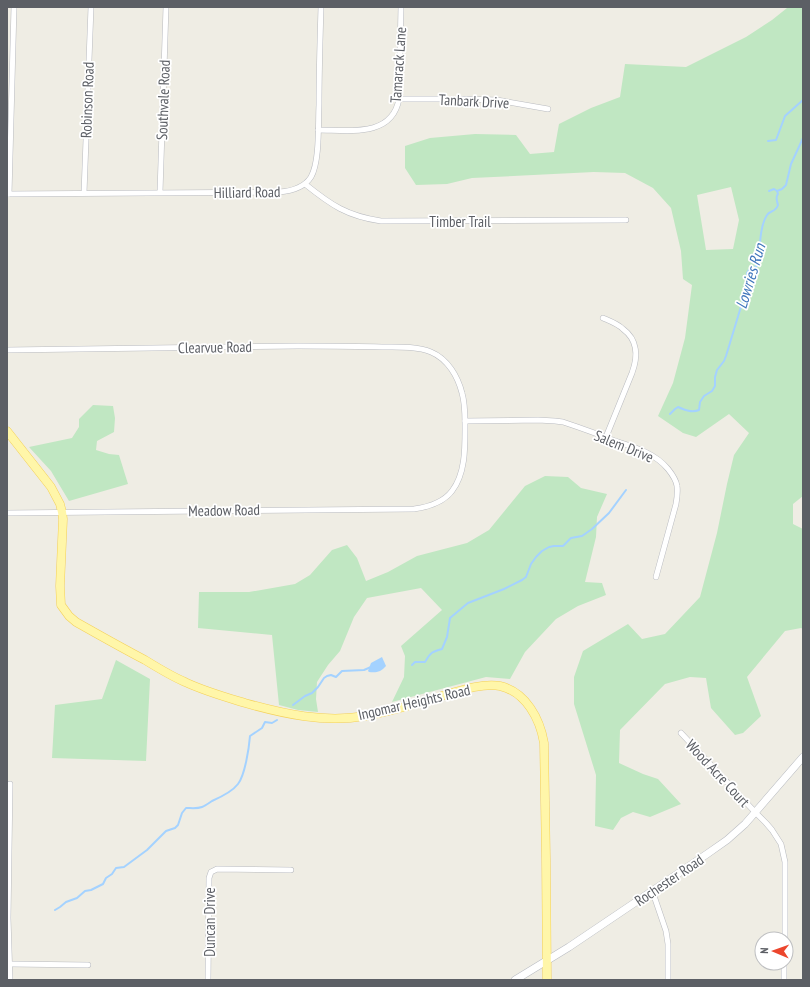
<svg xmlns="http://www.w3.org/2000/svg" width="810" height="987" font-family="'PT Sans Narrow',sans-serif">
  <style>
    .green { fill: #c0e7c2; fill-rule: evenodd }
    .water { fill: #a4d2ff }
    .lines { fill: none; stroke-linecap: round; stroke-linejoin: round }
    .stream { stroke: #a4d2ff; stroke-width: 2 }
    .street-casing { stroke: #b9bbc0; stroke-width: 6 }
    .secondary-casing { stroke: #b9bcc2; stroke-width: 8 }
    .primary-casing { stroke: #f4d058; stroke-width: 9 }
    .street { stroke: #fff; stroke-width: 5 }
    .secondary { stroke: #fff; stroke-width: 7 }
    .primary { stroke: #fff6a9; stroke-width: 8 }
    .labels { text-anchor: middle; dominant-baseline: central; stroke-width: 3.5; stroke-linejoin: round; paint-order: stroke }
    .street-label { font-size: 15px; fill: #5c5f65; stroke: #fff }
    .water-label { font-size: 16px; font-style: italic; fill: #4077bc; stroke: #fff }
  </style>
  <rect width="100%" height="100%" fill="#efede4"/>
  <!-- green -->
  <g class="green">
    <path d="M787,7H803V496L793,504V524L803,529V629L801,628L785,631L747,677L761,716L743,733L735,735L711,708L706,678L690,677L665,684L620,730L619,763L643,774L658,779L681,804L650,817L633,812L621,818L613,830L595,826L596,775L574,704V677L583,651L628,624L642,639L665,634L700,597L717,533L727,484L734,455L749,433L729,414L696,437L683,433L658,416L673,383L685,338L692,285L683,279L681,251L671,208L653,188L625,173L594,172L472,178L447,184L416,185L405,168V146L430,138L475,134L516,135L530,154L554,152L559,124L591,108L620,97L625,64L686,67L746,37L772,20L787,8ZM731,187L739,220L733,249L706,250L697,195Z"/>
    <polygon points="93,405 113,406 115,418 114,432 97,441 96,450 109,454 119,455 128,484 69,501 51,471 29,447 72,438 79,427 79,419"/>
    <polygon points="545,476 568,477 581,488 607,494 597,517 596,537 585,582 602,583 606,595 578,606 556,619 525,652 510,679 486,677 392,702 404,677 405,656 401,646 442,610 421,588 367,598 354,617 340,651 328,665 317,682 316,699 318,712 298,710 279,705 272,635 198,628 199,592 249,592 295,584 310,575 332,550 347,545 357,558 366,581 388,572 417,556 467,543 489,530 525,486"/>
    <polygon points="116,660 150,679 146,761 52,758 55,705 102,699"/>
  </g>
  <!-- water -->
  <path class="water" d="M382,657L386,666C381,672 376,673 369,672L368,671L371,663Z"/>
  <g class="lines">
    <!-- stream -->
    <g class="stream">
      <polyline points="768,141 776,140 785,116 803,100"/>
      <polyline points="769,191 774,189 777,191"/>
      <polyline points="777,191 782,189 786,185 791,164 803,138"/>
      <path d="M670,414L675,409L678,407C685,410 692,413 699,410L700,402L704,396L712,391L715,386V377L717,370L724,361L726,356L743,300L749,288L747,273L749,270L756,267L757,260L759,257C760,245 760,226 767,215C770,210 775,213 778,205C777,201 775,197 778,194L777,191"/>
      <path d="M412,665L415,662H425C431,652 432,652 442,649L447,637L450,618L468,603L504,589L522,580L526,577L531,564L536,557L542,551L549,547L554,546H563L571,538L582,536L592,529L609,513L626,490"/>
      <polyline points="293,705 305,696 312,693 318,687 324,678 327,676 331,675 336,677 342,671 364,670 371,667"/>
      <path d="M55,910L60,907L66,902L77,898L85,891L91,890L103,884L106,878L112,874L116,868L124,867L147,850L166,831L175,828L178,825L182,813L186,808C191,808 197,809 202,807C205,806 209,803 212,801C221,797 232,792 238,784C245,775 249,748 250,736L262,728L265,722L272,723L277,720"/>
    </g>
    <defs>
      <g id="street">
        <polyline points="399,99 463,99 497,100 548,109"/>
        <path d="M318,130C348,130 392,138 399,99L401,7"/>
        <path d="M305,184C331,205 347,216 381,221L626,220"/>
        <polyline points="160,192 166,7"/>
        <polyline points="84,193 91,7"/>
        <path d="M7,194L279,192C292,191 304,188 311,177C320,161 318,124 319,105C319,72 320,40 321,7"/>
        <polyline points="9,194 14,7"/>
        <path d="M603,318C610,321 618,324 623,329C638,340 638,357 632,373L606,437"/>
        <path d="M7,350C104,349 201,347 298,346C326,346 354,346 382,347C397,347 417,346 431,352C448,359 458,377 462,393C465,403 465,414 465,424C465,446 466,473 452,491C443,503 428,507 414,509L7,513"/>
        <path d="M465,421L538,420L555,421L563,422C581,428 598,434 615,441C634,447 655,453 668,469C672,474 676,479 677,486C678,492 677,498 676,504L656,577"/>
        <polyline points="681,733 755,812 766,823 772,830 781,844 785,862 785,939"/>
        <polyline points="10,784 8,918 10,980"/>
        <polyline points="652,890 666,931 668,944 668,980"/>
        <polyline points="10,964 88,965"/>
        <polyline points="208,980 209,878 211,872 217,869 291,870"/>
        <polyline points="784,980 784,963"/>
      </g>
      <polyline id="secondary" points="515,980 569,947 707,854 727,840 745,824 803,757"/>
      <path id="primary" d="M7,431L51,487L60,504L62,512L63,519L60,586L61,605L69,616L76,622C99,635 122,648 145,660C158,668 171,676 185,682C204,691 225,697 245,703C284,714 324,723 365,716C389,712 412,705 435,698C453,693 482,682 500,686C526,692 540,719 544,743L546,858L547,980"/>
    </defs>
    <!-- street casing -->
    <use href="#street" class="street-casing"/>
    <!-- secondary casing -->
    <use href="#secondary" class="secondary-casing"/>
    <!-- primary casing -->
    <use href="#primary" class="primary-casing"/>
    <!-- street -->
    <use href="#street" class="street"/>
    <!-- secondary -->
    <use href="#secondary" class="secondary"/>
    <!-- primary -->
    <use href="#primary" class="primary"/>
  </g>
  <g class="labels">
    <!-- street labels -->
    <g class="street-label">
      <text transform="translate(398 65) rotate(-86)">Tamarack Lane</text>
      <text transform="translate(87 100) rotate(-88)">Robinson Road</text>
      <text transform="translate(163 100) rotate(-88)">Southvale Road</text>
      <text transform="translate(474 101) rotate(3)">Tanbark Drive</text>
      <text transform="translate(247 192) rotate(-1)">Hilliard Road</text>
      <text x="460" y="221">Timber Trail</text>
      <text transform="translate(215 347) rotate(-1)">Clearvue Road</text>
      <text transform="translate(624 446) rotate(22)">Salem Drive</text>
      <text transform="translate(224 510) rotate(-1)">Meadow Road</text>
      <text transform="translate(414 702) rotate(-13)">Ingomar Heights Road</text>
      <text transform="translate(718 773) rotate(47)">Wood Acre Court</text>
      <text transform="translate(669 880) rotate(-34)">Rochester Road</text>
      <text transform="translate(209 922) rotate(-90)">Duncan Drive</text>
    </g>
    <!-- water labels -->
    <g class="water-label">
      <text transform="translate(750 276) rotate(-73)">Lowries Run</text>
    </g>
  </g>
  <!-- border -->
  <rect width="810" height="987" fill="none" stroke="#5c5f65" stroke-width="16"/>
  <!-- north arrow -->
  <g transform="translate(774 951) rotate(272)"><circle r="19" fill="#ffffff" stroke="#bebfc1"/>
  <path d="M0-3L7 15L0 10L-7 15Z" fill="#ec462d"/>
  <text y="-6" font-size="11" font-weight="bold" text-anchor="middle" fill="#5c5f65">N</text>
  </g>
</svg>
